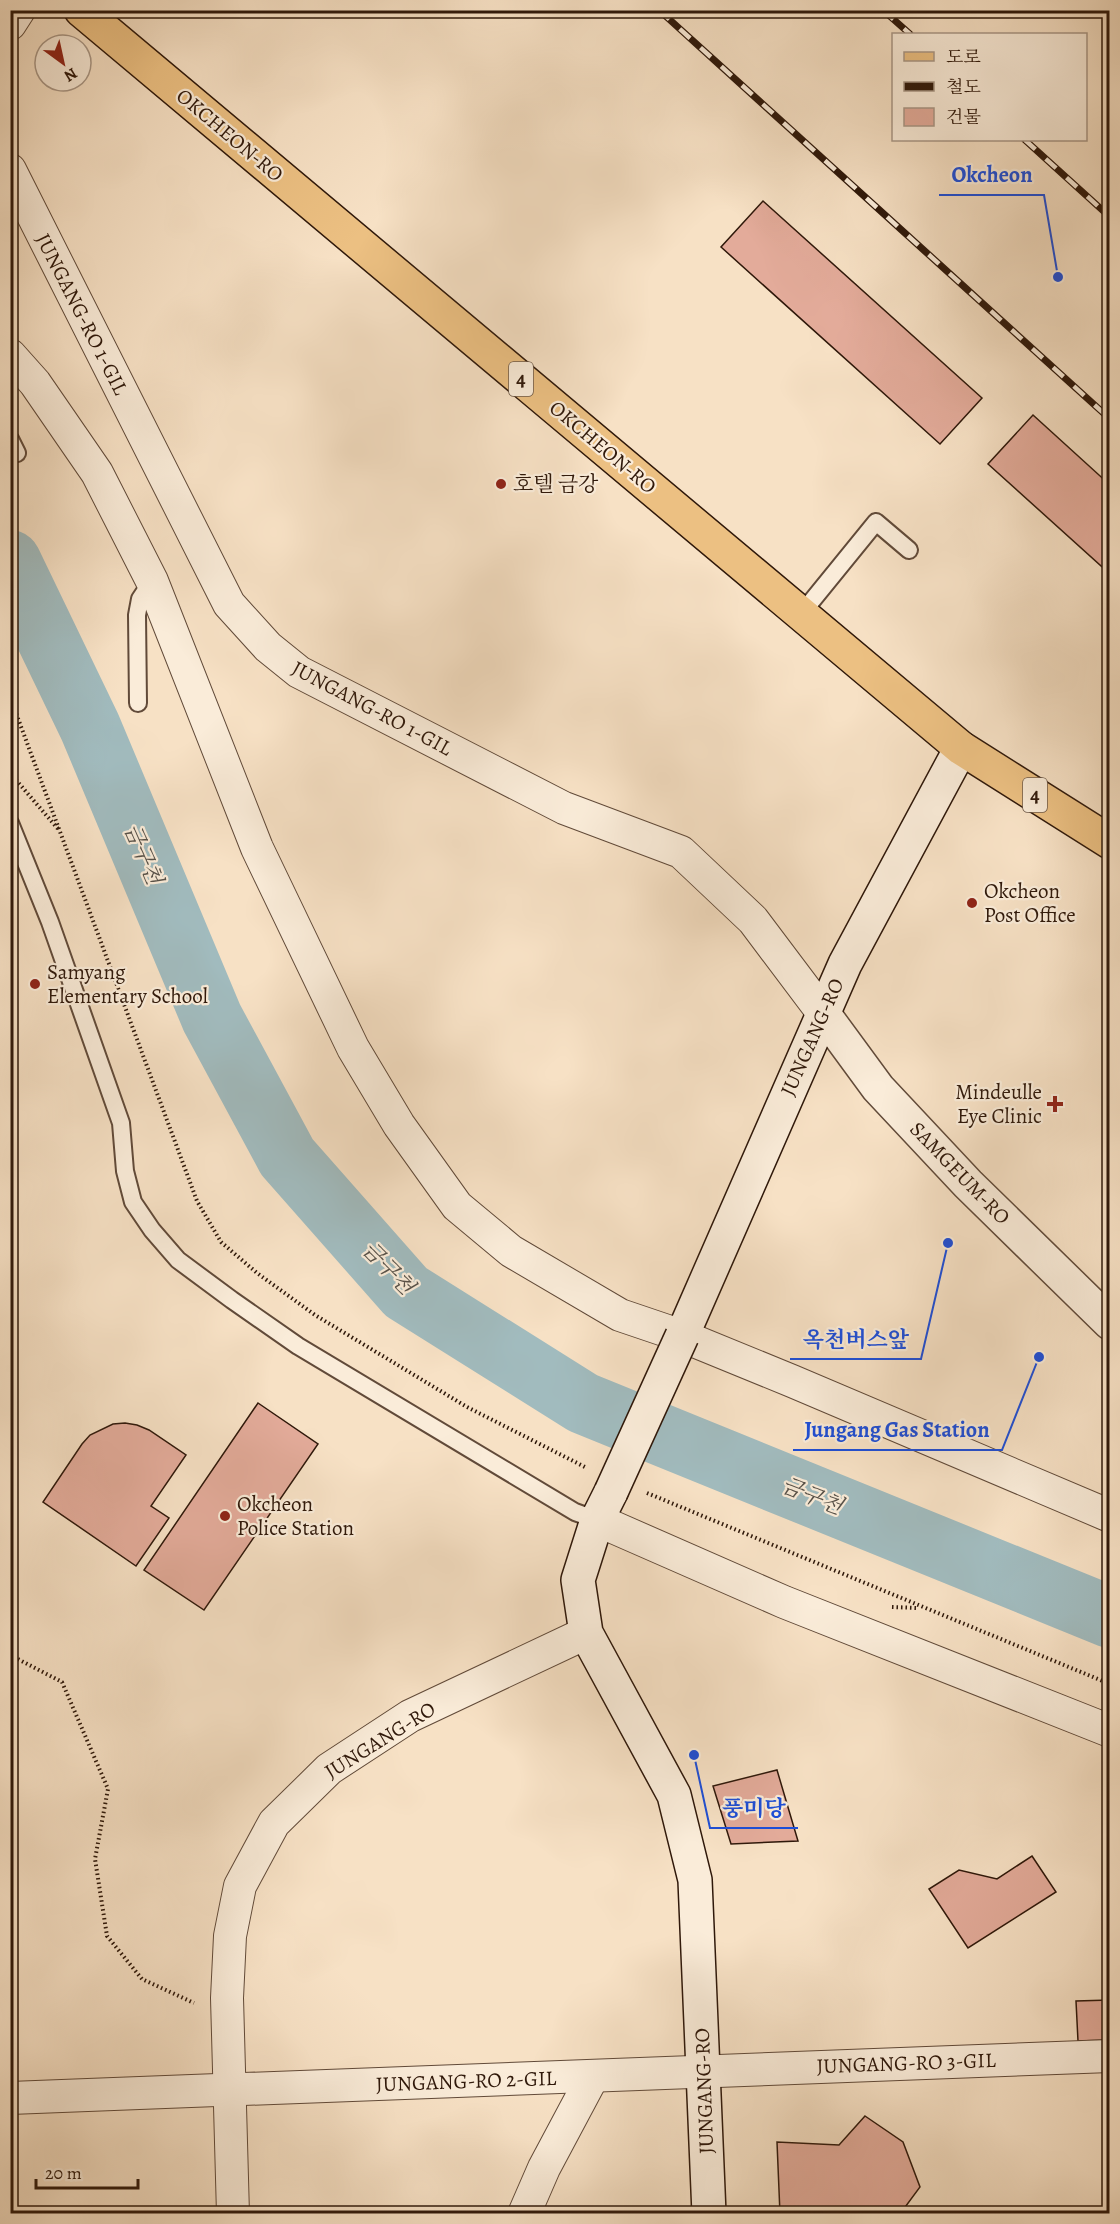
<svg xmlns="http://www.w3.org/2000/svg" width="1120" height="2224" font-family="Alegreya,'Noto Serif KR',serif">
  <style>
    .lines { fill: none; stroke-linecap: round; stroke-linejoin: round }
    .river { stroke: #a1bbbe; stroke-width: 62 }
    .building { fill: #e3ab9a; stroke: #2f180a; stroke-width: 1.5 }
    .service-casing { stroke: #614a39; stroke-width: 20 }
    .minor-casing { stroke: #614a39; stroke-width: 34 }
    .tertiary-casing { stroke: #614a39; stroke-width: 36 }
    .secondary-casing { stroke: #2f180a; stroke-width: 36 }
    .primary-casing { stroke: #2f180a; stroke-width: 36 }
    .path { stroke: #2f180a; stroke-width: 4; stroke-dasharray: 1.5 3; stroke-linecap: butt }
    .service { stroke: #faecd9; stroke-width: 16 }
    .minor { stroke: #faecd9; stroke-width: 32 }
    .tertiary { stroke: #faecd9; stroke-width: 33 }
    .secondary { stroke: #faecd9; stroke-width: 33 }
    .primary { stroke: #ecc082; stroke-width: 33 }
    .rail-casing { stroke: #2f180a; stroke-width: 7 }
    .rail { stroke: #faecd9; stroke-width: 4.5; stroke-dasharray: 14; stroke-linecap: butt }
    .secondary-bridge-casing { stroke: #2f180a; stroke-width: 36; stroke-linecap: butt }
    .secondary-bridge { stroke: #faecd9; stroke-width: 33 }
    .poi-dot { fill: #8f2418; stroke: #faecd9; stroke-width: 2 }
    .labels { text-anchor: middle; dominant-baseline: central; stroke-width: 4.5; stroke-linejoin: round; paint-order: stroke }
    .shield { fill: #faecd9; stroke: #6c5848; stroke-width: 1.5 }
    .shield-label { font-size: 20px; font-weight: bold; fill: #2f180a }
    .street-label { font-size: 21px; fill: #2f180a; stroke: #faecd9 }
    .poi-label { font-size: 21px; fill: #2f180a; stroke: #faecd9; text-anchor: start }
    .water-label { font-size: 22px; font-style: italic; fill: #575149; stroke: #faecd9 }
    .leader { fill: none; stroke: #1d4ed8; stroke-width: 2 }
    .callout-dot { fill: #1d4ed8; stroke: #faecd9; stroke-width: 2 }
    .callout-label { font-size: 22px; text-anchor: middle; font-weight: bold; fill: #1d4ed8; stroke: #faecd9; stroke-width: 4.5; stroke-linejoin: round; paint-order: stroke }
  </style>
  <rect width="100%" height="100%" fill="#f7e1c5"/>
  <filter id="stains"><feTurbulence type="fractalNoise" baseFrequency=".00333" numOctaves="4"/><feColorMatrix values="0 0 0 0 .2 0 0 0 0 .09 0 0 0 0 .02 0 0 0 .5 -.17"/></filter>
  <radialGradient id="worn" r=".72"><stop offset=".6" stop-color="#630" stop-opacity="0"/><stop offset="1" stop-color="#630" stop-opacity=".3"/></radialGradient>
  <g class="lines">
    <!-- river -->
    <polyline class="river" points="10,561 90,727 212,1018 287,1157 406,1292 583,1403 1110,1617"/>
  </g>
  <!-- building -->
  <g class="building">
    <polygon points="763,201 982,398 940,444 721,247"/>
    <polygon points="1033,415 1110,485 1110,574 988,464"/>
    <polygon points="258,1403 318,1444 204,1610 144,1570"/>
    <polygon points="125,1423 137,1425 149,1430 186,1455 151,1506 169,1518 136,1566 43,1502 82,1444 90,1435 113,1424"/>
    <polygon points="777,1770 798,1841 731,1844 713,1786"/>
    <polygon points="1032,1856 1056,1892 968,1948 929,1889 959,1870 997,1879"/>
    <polygon points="1110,2000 1110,2040 1078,2041 1076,2001"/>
    <polygon points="865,2116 903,2142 920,2187 900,2214 780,2214 777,2142 839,2145"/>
  </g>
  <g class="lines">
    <defs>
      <g id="service">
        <polyline points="10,439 17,453"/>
        <polyline points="802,613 876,522 909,550"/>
        <polyline points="138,703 137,615 140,599 152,581"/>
        <polyline points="10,823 50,922 121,1123 125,1171 133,1202 152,1230 178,1260 232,1300 298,1346 575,1512 597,1520"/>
      </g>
      <g id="minor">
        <polyline points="10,24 19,10"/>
        <polyline points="10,170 229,604 268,647 299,672 564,808 681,852 753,920 823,1013"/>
        <polyline points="10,355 35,383 97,473 152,581 257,848 353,1048 399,1125 457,1206 511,1251 620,1315 682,1336 792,1381 1110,1516"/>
        <polyline points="597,1520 784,1602 1110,1731"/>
        <polyline points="10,2098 1110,2056"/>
        <polyline points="233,2214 227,1998 230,1936 240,1886 274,1823 329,1769 410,1716 586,1633"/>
        <polyline points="524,2214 544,2168 593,2076"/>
      </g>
      <polyline id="tertiary" points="823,1013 878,1088 968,1184 1110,1323"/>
      <g id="secondary">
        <polyline points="682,1336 845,964 961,748"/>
        <polyline points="611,1492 597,1520 578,1580 586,1633 674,1795 695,1880 709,2214"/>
      </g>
      <polyline id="primary" points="81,10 961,748 1110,842"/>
    </defs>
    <!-- service casing -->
    <use href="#service" class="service-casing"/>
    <!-- minor casing -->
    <use href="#minor" class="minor-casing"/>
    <!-- tertiary casing -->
    <use href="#tertiary" class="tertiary-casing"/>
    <!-- secondary casing -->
    <use href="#secondary" class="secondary-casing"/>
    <!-- primary casing -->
    <use href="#primary" class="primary-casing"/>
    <!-- path -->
    <g class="path">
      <polyline points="10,697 197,1201 221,1242 257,1273 315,1315 467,1407 585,1467"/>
      <polyline points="10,773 59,830"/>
      <polyline points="647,1493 1110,1684"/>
      <polyline points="892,1607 917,1608"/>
      <polyline points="10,1655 62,1682 108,1789 95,1859 107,1936 142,1979 194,2003"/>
    </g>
    <!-- service -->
    <use href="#service" class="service"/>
    <!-- minor -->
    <use href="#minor" class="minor"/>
    <!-- tertiary -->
    <use href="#tertiary" class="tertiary"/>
    <!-- secondary -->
    <use href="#secondary" class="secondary"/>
    <!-- primary -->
    <use href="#primary" class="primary"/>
    <defs>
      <g id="rail">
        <polyline points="659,10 1110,419"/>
        <polyline points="883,10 910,34"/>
        <polyline points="1025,140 1110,217"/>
      </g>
    </defs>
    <!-- rail casing -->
    <use href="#rail" class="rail-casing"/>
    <!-- rail -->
    <use href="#rail" class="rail"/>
    <defs>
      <polyline id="secondary-bridge" points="611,1492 682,1336"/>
    </defs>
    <!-- secondary-bridge casing -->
    <use href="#secondary-bridge" class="secondary-bridge-casing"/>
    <!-- secondary-bridge -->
    <use href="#secondary-bridge" class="secondary-bridge"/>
  </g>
  <!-- markers -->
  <g class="poi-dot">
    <circle cx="501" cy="484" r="6"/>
    <circle cx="972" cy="903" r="6"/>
    <circle cx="35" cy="984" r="6"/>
    <path d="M1052 1095h6v6h6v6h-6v6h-6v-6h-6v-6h6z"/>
    <circle cx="225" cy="1516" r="6"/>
  </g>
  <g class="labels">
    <!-- shield labels -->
    <g class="shield">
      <rect x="509" y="362" width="24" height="34" rx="4.5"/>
      <rect x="1023" y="778" width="24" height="34" rx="4.5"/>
    </g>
    <g class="shield-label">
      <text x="521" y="379">4</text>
      <text x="1035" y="795">4</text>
    </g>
    <!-- street labels -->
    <g class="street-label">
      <text transform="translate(230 135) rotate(40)">OKCHEON-RO</text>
      <text transform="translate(82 314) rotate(63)">JUNGANG-RO 1-GIL</text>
      <text transform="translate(603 447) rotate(40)">OKCHEON-RO</text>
      <text transform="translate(372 708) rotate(28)">JUNGANG-RO 1-GIL</text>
      <text transform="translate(812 1037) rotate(-66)">JUNGANG-RO</text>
      <text transform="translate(960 1173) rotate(46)">SAMGEUM-RO</text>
      <text transform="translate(380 1740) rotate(-32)">JUNGANG-RO</text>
      <text transform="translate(906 2063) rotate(-2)">JUNGANG-RO 3-GIL</text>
      <text transform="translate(466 2081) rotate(-2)">JUNGANG-RO 2-GIL</text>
      <text transform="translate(704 2091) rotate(-92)">JUNGANG-RO</text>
    </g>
    <!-- poi labels -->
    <g class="poi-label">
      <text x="513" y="484">호텔 금강</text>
      <text x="984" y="891">Okcheon<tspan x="984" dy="24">Post Office</tspan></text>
      <text x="47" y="972">Samyang<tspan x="47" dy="24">Elementary School</tspan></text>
      <text x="1042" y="1092" text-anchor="end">Mindeulle<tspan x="1042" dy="24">Eye Clinic</tspan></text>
      <text x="237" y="1504">Okcheon<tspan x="237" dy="24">Police Station</tspan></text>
    </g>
    <!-- water labels -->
    <g class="water-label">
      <text transform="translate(143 854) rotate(67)">금구천</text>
      <text transform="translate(388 1268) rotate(46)">금구천</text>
      <text transform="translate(812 1496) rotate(22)">금구천</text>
    </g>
  </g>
  <!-- callouts -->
  <path class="leader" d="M1058 277L1044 195H939M948 1243L921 1359H790M1039 1357L1002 1450H793M694 1755L710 1828H798"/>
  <g class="callout-dot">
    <circle cx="1058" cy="277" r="6"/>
    <circle cx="948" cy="1243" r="6"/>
    <circle cx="1039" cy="1357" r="6"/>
    <circle cx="694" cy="1755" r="6"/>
  </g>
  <g class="callout-label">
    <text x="992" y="182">Okcheon</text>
    <text x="856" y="1347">옥천버스앞</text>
    <text x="897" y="1437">Jungang Gas Station</text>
    <text x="754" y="1816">풍미당</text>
  </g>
  <!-- margin -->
  <rect width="1120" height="2224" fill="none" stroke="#f7e1c5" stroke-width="36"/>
  <rect x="12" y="12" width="1096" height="2200" fill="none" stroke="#2f180a" stroke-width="3"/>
  <rect x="18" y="18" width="1084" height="2188" fill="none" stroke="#2f180a" stroke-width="1.5"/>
  <!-- legend -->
  <rect x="892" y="33" width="195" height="108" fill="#faecd9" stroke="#a99786" stroke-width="1.5"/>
  <rect x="904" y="52" width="30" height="9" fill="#ecc082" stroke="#a99786" stroke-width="1.5"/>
  <text x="946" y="63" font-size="18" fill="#2f180a">도로</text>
  <rect x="904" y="82" width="30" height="9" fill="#2f180a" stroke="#a99786" stroke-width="1.5"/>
  <text x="946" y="93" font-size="18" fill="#2f180a">철도</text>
  <rect x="904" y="108" width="30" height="18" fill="#e3ab9a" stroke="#a99786" stroke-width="1.5"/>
  <text x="946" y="123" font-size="18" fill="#2f180a">건물</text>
  <!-- north arrow -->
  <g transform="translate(63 63) rotate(147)"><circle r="28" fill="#faecd9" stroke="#a99786" stroke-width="1.5"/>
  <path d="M0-4.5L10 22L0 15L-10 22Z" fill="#8f2418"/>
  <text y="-9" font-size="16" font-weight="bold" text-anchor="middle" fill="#2f180a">N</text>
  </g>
  <!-- scale -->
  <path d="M36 2179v9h102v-9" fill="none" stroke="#2f180a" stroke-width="3"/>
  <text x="45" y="2179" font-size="18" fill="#2f180a" stroke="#faecd9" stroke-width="4.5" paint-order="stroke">20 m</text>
  <rect width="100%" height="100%" filter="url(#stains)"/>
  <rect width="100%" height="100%" fill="url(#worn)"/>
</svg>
